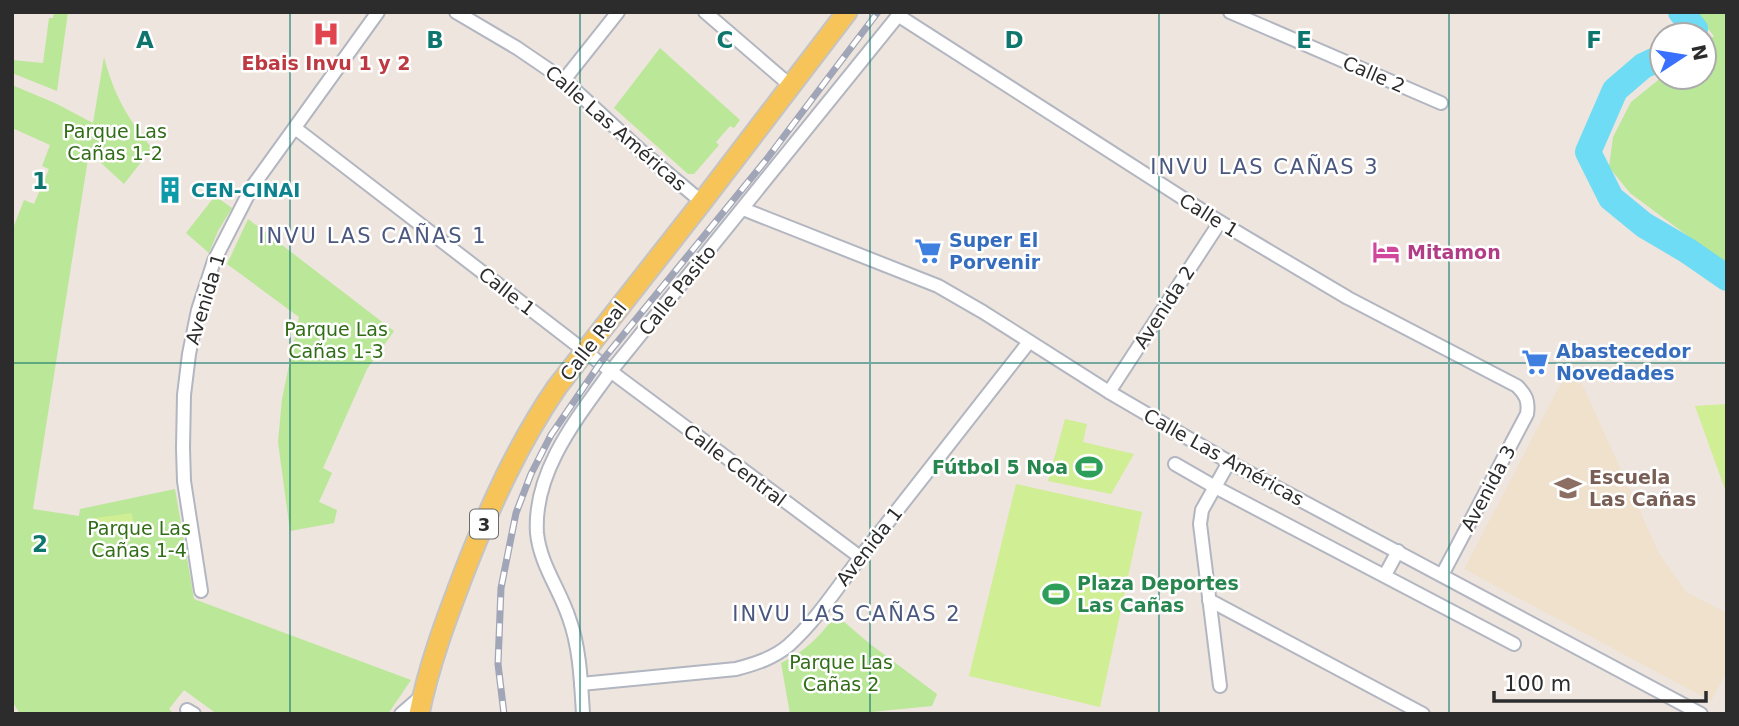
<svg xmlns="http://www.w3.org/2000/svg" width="1739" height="726" font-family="'DejaVu Sans',sans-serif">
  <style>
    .education { fill: #f0e1cd }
    .green { fill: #bae798 }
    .pitch { fill: #d0ee93 }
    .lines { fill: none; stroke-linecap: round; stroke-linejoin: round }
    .river { stroke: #6ddcf4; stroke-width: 26 }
    .minor-casing { stroke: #b2b6c0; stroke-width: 16 }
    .primary-casing { stroke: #c4c4c4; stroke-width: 23 }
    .minor { stroke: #fff; stroke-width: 12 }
    .primary { stroke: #f7c45a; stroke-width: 19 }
    .rail-casing { stroke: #a0a5b7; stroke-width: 7 }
    .rail { stroke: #fff; stroke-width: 4.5; stroke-dasharray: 13; stroke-linecap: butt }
    .grid { fill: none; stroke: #0f766e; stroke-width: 2; stroke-opacity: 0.55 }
    .labels { text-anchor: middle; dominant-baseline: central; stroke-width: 5; stroke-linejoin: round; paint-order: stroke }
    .shield { fill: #fff; stroke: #6b6b6b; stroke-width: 2 }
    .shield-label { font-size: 18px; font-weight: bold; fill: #2c2c2c }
    .health-label { font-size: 19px; font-weight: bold; fill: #be3a42; stroke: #fff }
    .street-label { font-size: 19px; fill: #2c2c2c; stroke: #fff }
    .park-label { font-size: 19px; fill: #316d17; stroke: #fff }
    .culture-label { font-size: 19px; font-weight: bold; fill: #0d838f; stroke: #fff; text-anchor: start }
    .shop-label { font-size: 19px; font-weight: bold; fill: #366cbe; stroke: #fff; text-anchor: start }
    .hotel-label { font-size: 19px; font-weight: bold; fill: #b23c85; stroke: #fff; text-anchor: start }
    .leisure-label { font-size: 19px; font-weight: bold; fill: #27864d; stroke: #fff; text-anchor: end }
    .education-label { font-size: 19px; font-weight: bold; fill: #785e54; stroke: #fff; text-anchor: start }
    .neighbourhood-label { font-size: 21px; letter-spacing: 2px; fill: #4a587f; stroke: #fff }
    .grid-label { font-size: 23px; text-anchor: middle; font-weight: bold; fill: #0f766e; stroke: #fff; stroke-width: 5; stroke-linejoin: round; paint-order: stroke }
  </style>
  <rect width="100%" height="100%" fill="#eee5de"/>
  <!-- education -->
  <polygon class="education" points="1572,362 1659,553 1686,592 1727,613 1727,672 1711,701 1464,569"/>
  <!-- green -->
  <g class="green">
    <polygon points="54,12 68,12 57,91 12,73 12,60 43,63 49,18 53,18"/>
    <polygon points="1694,12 1727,12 1727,265 1630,193 1609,167 1613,137 1631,102 1662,77 1704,77 1704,45 1714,36"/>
    <polygon points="660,48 740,120 734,128 730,126 716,142 719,145 694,174 688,174 614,108"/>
    <path d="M104,57C114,95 127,118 152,148L124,184L89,152L33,509L79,516L80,509L175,489L194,599L411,680L388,714H217L184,690L169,709L174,714H20L12,701V231L24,200L34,204L49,169L42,166L50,145L12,128V101L14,97L12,96V85L55,103L93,123Z"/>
    <polygon points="215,196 232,208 218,231 209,253 186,233"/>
    <polygon points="248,219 394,331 367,369 323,468 332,473 319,502 337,510 334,523 290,531 278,442 282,399 299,317 227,264"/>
    <path d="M836,615L870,644L937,694L932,706L851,714H790L781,663C806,651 819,637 836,615Z"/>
  </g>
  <!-- pitch -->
  <g class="pitch">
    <polygon points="1727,404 1727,495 1695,406"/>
    <polygon points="1065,419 1087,424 1083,442 1134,454 1111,494 1048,481"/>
    <polygon points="1016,484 1142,512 1100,707 969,676"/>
    <polygon points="132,513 134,531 97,536 95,518"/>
  </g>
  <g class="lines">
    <!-- river -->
    <g class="river">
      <polyline points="1681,12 1695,29 1693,35"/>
      <polyline points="1662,57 1643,66 1615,90 1588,152 1611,198 1644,225 1688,251 1727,278"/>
    </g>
    <defs>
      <g id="minor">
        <polyline points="456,12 517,48 564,80 641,151 702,202"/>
        <polyline points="705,12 791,86"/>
        <polyline points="1230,12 1441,103"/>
        <path d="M899,16L1220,222L1348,298L1517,386C1526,395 1529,401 1527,414L1442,575"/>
        <polyline points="564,80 618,12"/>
        <polyline points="295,128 621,379 860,557"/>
        <polyline points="743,209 938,286 983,312 1109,392 1229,462 1701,714"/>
        <polyline points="1109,392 1220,222"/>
        <polyline points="1175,464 1215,487 1514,644"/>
        <polyline points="1385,575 1398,551"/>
        <polyline points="201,591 184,481 183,448 184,395 189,354 198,310 214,261 252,187 378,12"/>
        <polyline points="1209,600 1423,714"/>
        <path d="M581,684L736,669C755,664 774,658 789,645C821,616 843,578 870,545C923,477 976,410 1029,342"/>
        <polyline points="1220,686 1200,524 1202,510 1229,462"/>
        <polyline points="187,710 194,714"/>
        <polyline points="401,714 423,695"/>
        <path d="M583,714C581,682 580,648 569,618C560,590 540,564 537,533C533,472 577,418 611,371L901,12"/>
      </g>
      <path id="primary" d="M419,714C429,664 447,617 465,570C490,506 518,444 557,387L702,202L847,12"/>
    </defs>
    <!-- minor casing -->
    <use href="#minor" class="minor-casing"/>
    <!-- primary casing -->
    <use href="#primary" class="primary-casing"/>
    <!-- minor -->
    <use href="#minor" class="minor"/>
    <!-- primary -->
    <use href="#primary" class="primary"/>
    <defs>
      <polyline id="rail" points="504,714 498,664 501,588 516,513 531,474 551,435 601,362 766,160 878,12"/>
    </defs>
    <!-- rail casing -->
    <use href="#rail" class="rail-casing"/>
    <!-- rail -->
    <use href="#rail" class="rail"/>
  </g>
  <!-- grid -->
  <path class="grid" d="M290,12V714M580,12V714M870,12V714M1159,12V714M1449,12V714M12,363H1727"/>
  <!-- icons -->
  <defs>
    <symbol id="hospital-bare" viewBox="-9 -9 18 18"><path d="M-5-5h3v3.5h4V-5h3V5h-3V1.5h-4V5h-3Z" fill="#e0444e" stroke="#fff" stroke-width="2.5" paint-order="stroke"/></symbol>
    <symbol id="building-bare" viewBox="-9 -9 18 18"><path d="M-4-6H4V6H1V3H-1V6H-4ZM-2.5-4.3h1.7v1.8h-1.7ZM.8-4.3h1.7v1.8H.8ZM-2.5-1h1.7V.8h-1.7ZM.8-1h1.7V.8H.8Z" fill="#0f9aa8" stroke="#fff" stroke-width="2.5" paint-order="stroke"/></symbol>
    <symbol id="supermarket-bare" viewBox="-9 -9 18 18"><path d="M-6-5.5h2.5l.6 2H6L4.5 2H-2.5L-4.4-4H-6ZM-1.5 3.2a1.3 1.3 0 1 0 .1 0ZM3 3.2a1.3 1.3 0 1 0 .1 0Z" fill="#3f7fe0" stroke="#fff" stroke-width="2.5" paint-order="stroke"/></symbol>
    <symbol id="hotel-bare" viewBox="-9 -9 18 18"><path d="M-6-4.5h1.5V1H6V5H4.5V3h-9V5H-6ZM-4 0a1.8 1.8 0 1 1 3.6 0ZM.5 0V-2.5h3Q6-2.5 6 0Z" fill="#d1479c" stroke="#fff" stroke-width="2.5" paint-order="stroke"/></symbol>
    <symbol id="stadium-bare" viewBox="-9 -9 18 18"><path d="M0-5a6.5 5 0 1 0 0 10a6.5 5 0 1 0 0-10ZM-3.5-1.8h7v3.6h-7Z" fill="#2e9e5b" stroke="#fff" stroke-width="2.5" paint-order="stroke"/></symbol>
    <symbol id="school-bare" viewBox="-9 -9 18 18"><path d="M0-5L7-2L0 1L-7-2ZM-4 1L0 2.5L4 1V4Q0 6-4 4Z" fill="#8d6e63" stroke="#fff" stroke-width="2.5" paint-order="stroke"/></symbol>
  </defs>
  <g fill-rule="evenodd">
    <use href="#hospital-bare" x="307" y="15" width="38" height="38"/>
    <use href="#building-bare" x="151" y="171" width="38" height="38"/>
    <use href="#supermarket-bare" x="909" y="232" width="38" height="38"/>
    <use href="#hotel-bare" x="1367" y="233" width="38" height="38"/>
    <use href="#supermarket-bare" x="1516" y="343" width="38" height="38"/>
    <use href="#stadium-bare" x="1070" y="448" width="38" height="38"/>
    <use href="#school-bare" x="1549" y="469" width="38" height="38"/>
    <use href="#stadium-bare" x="1037" y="575" width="38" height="38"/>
  </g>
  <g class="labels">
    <!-- shield labels -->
    <rect class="shield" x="470" y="509.5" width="28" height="29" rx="5"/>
    <g class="shield-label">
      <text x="484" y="524">3</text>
    </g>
    <!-- health labels -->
    <g class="health-label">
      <text x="326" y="63">Ebais Invu 1 y 2</text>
    </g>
    <!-- street labels -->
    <g class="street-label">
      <text transform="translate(1374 74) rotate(23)">Calle 2</text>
      <text transform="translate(616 128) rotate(41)">Calle Las Américas</text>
      <text transform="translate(1209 215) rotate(32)">Calle 1</text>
      <text transform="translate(677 290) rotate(-51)">Calle Pasito</text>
      <text transform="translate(507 291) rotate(38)">Calle 1</text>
      <text transform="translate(205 299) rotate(-73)">Avenida 1</text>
      <text transform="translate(1164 307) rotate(-57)">Avenida 2</text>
      <text transform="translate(593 341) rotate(-52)">Calle Real</text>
      <text transform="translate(1224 457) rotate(29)">Calle Las Américas</text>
      <text transform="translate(735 465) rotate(37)">Calle Central</text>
      <text transform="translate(1488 488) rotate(-62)">Avenida 3</text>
      <text transform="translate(869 546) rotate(-52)">Avenida 1</text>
    </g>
    <!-- park labels -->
    <g class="park-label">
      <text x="115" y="131">Parque Las<tspan x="115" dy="22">Cañas 1-2</tspan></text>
      <text x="336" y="329">Parque Las<tspan x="336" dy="22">Cañas 1-3</tspan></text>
      <text x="139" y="528">Parque Las<tspan x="139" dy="22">Cañas 1-4</tspan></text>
      <text x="841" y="662">Parque Las<tspan x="841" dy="22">Cañas 2</tspan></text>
    </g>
    <!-- culture labels -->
    <g class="culture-label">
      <text x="191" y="190">CEN-CINAI</text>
    </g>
    <!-- shop labels -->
    <g class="shop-label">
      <text x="949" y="240">Super El<tspan x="949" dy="22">Porvenir</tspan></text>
      <text x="1556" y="351">Abastecedor<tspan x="1556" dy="22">Novedades</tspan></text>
    </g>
    <!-- hotel labels -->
    <g class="hotel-label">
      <text x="1407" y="252">Mitamon</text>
    </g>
    <!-- leisure labels -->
    <g class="leisure-label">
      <text x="1068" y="467">Fútbol 5 Noa</text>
      <text x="1077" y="583" text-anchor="start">Plaza Deportes<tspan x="1077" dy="22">Las Cañas</tspan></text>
    </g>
    <!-- education labels -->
    <g class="education-label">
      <text x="1589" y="477">Escuela<tspan x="1589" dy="22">Las Cañas</tspan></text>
    </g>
    <!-- neighbourhood labels -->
    <g class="neighbourhood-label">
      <text x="1265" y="167">INVU LAS CAÑAS 3</text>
      <text x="373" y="236">INVU LAS CAÑAS 1</text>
      <text x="847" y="614">INVU LAS CAÑAS 2</text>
    </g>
  </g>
  <g class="grid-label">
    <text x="145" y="48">A</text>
    <text x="435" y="48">B</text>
    <text x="725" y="48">C</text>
    <text x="1014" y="48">D</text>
    <text x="1304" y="48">E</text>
    <text x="1594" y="48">F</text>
    <text x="40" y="189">1</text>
    <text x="40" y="552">2</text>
  </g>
  <!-- border -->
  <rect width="1739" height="726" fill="none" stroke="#2c2c2c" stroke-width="28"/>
  <!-- north arrow -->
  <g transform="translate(1683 56) rotate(78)"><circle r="33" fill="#ffffff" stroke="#ababab" stroke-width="2"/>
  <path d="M0-5L12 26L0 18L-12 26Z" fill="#3a70ff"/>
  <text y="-10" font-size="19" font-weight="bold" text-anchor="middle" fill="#2c2c2c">N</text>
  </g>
  <!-- scale -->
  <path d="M1494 691v10h212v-10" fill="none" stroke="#2c2c2c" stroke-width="3.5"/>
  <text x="1504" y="691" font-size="21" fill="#2c2c2c" stroke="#ffffff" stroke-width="5" paint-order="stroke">100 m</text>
</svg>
